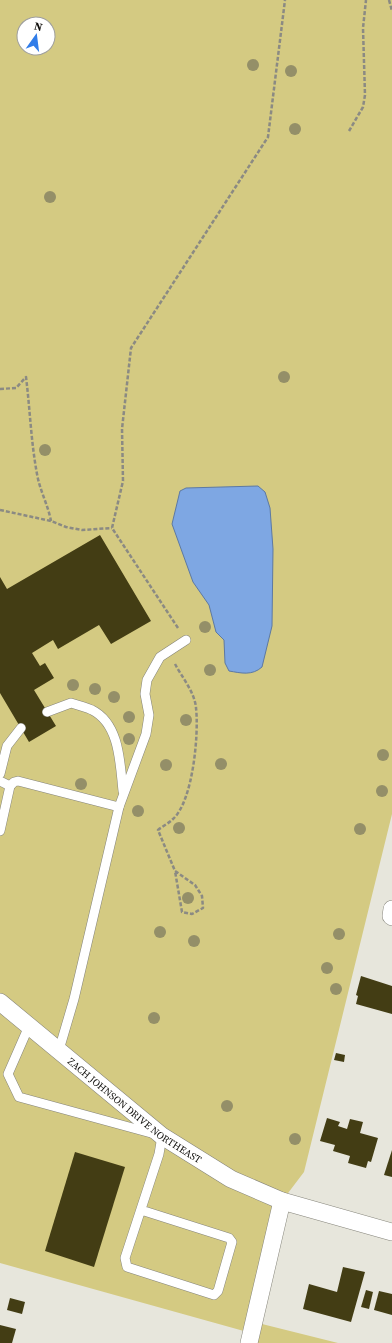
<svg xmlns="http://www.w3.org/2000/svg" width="392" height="1343" font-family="'Source Serif 4',serif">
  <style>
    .green { fill: #d4ca82; fill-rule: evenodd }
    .water { fill: #7ea7e3; stroke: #5d79a2 }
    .building { fill: #433d14 }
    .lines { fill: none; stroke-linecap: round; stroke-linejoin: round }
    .lane-casing { stroke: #86857b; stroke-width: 10 }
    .street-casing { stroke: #86857b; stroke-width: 18 }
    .path { stroke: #8b8a83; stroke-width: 2.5; stroke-dasharray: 4 2; stroke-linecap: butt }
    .lane { stroke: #fff; stroke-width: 9 }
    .street { stroke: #fff; stroke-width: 17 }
    .tree { fill: #948f68 }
    .labels { text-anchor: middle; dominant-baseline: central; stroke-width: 4; stroke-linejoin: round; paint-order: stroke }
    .street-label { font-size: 10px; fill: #100f0c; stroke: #fff }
  </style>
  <rect width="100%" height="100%" fill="#e7e6dc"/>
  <!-- green -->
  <path class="green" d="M0,0H392V814L304,1172L282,1201L254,1322L338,1343H249L251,1333L0,1263ZM24,24H48V48H24Z"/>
  <!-- water -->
  <path class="water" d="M258,486L265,492L270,508L273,549L272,626L262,667C252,676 241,673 229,671L225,663L224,640L216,632L209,605L193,582L172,524L180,491L186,488Z"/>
  <!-- building -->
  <g class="building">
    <polygon points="100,535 151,621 111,644 99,625 58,649 53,640 32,653 40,666 45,663 54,678 34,690 56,726 29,742 0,693 0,577 7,589"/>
    <polygon points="361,976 392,986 392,1014 356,1004 358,996 356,995"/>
    <polygon points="336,1053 345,1055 344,1062 334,1060"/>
    <polygon points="327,1118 340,1122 338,1126 347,1129 350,1119 363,1122 360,1133 378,1138 371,1162 368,1161 366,1168 348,1163 350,1156 333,1151 335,1145 320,1141"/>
    <polygon points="392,1150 392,1177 384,1175"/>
    <polygon points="75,1152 125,1167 94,1267 45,1251"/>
    <polygon points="343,1267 365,1272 351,1322 303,1309 309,1284 337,1292"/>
    <polygon points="366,1290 373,1292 369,1309 361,1307"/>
    <polygon points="379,1291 392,1294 392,1315 374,1310"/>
    <polygon points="10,1298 25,1302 22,1314 7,1310"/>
    <polygon points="0,1325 16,1329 12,1343 0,1343"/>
  </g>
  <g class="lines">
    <defs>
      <g id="lane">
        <path d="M47,712L71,703C78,705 85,707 92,710C120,724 120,764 123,791"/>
        <polyline points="0,774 7,746 21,728"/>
        <polyline points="0,781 10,786"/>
        <polyline points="0,831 10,786 14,782 18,781 119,807"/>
        <polyline points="29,1026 8,1074 19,1097 162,1136 159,1154 125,1258 127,1267 214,1295 218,1291 232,1242 229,1238 141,1210"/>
        <polyline points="59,1050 74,999 119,807 146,734 149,715 145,694 147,680 160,657 186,640"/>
      </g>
      <g id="street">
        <polyline points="392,909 391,916 392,917"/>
        <path id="s1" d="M0,1002L162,1136L231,1179L282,1201L392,1232"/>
        <polyline points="249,1343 282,1201"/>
      </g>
    </defs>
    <!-- lane casing -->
    <use href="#lane" class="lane-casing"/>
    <!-- street casing -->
    <use href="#street" class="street-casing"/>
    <!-- path -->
    <g class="path">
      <polyline points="389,0 392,11"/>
      <polyline points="349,131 363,107 365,95 363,28 366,0"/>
      <path d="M0,389L16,388L26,377C30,409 31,442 37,474C40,491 48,505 51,521"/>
      <polyline points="0,510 51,521 66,527 82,530 112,528"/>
      <polyline points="178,628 112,528 123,481 122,429 131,348 268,137 285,0"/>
      <path d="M175,664C182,677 195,693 196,708C199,734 193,801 173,819C169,823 163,826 158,830L175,871L195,885L202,896L203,908L192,914L182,912L175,871"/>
    </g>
    <!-- lane -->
    <use href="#lane" class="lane"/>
    <!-- street -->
    <use href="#street" class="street"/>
  </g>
  <!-- trees -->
  <g class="tree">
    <circle cx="253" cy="65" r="6"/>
    <circle cx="291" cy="71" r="6"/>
    <circle cx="295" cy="129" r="6"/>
    <circle cx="50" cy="197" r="6"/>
    <circle cx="284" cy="377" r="6"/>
    <circle cx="45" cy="450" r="6"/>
    <circle cx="205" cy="627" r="6"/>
    <circle cx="210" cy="670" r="6"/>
    <circle cx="73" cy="685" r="6"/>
    <circle cx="95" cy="689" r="6"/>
    <circle cx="114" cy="697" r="6"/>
    <circle cx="129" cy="717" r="6"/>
    <circle cx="186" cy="720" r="6"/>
    <circle cx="129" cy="739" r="6"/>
    <circle cx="383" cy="755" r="6"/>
    <circle cx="221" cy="764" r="6"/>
    <circle cx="166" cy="765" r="6"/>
    <circle cx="81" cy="784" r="6"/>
    <circle cx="382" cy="791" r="6"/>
    <circle cx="138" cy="811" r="6"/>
    <circle cx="179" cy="828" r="6"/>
    <circle cx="360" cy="829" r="6"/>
    <circle cx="188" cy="898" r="6"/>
    <circle cx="160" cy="932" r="6"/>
    <circle cx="339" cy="934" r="6"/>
    <circle cx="194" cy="941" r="6"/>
    <circle cx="327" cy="968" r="6"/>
    <circle cx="336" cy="989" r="6"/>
    <circle cx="154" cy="1018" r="6"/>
    <circle cx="227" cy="1106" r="6"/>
    <circle cx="295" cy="1139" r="6"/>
  </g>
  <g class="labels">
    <!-- street labels -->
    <g class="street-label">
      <text stroke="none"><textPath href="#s1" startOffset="173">ZACH JOHNSON DRIVE NORTHEAST</textPath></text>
    </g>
  </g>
  <!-- north arrow -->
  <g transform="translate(36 36) rotate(14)"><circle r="19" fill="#ffffff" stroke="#9f9f9e"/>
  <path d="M0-3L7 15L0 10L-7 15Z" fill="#317de9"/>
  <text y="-6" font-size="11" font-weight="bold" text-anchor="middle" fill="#100f0c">N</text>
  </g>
</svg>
